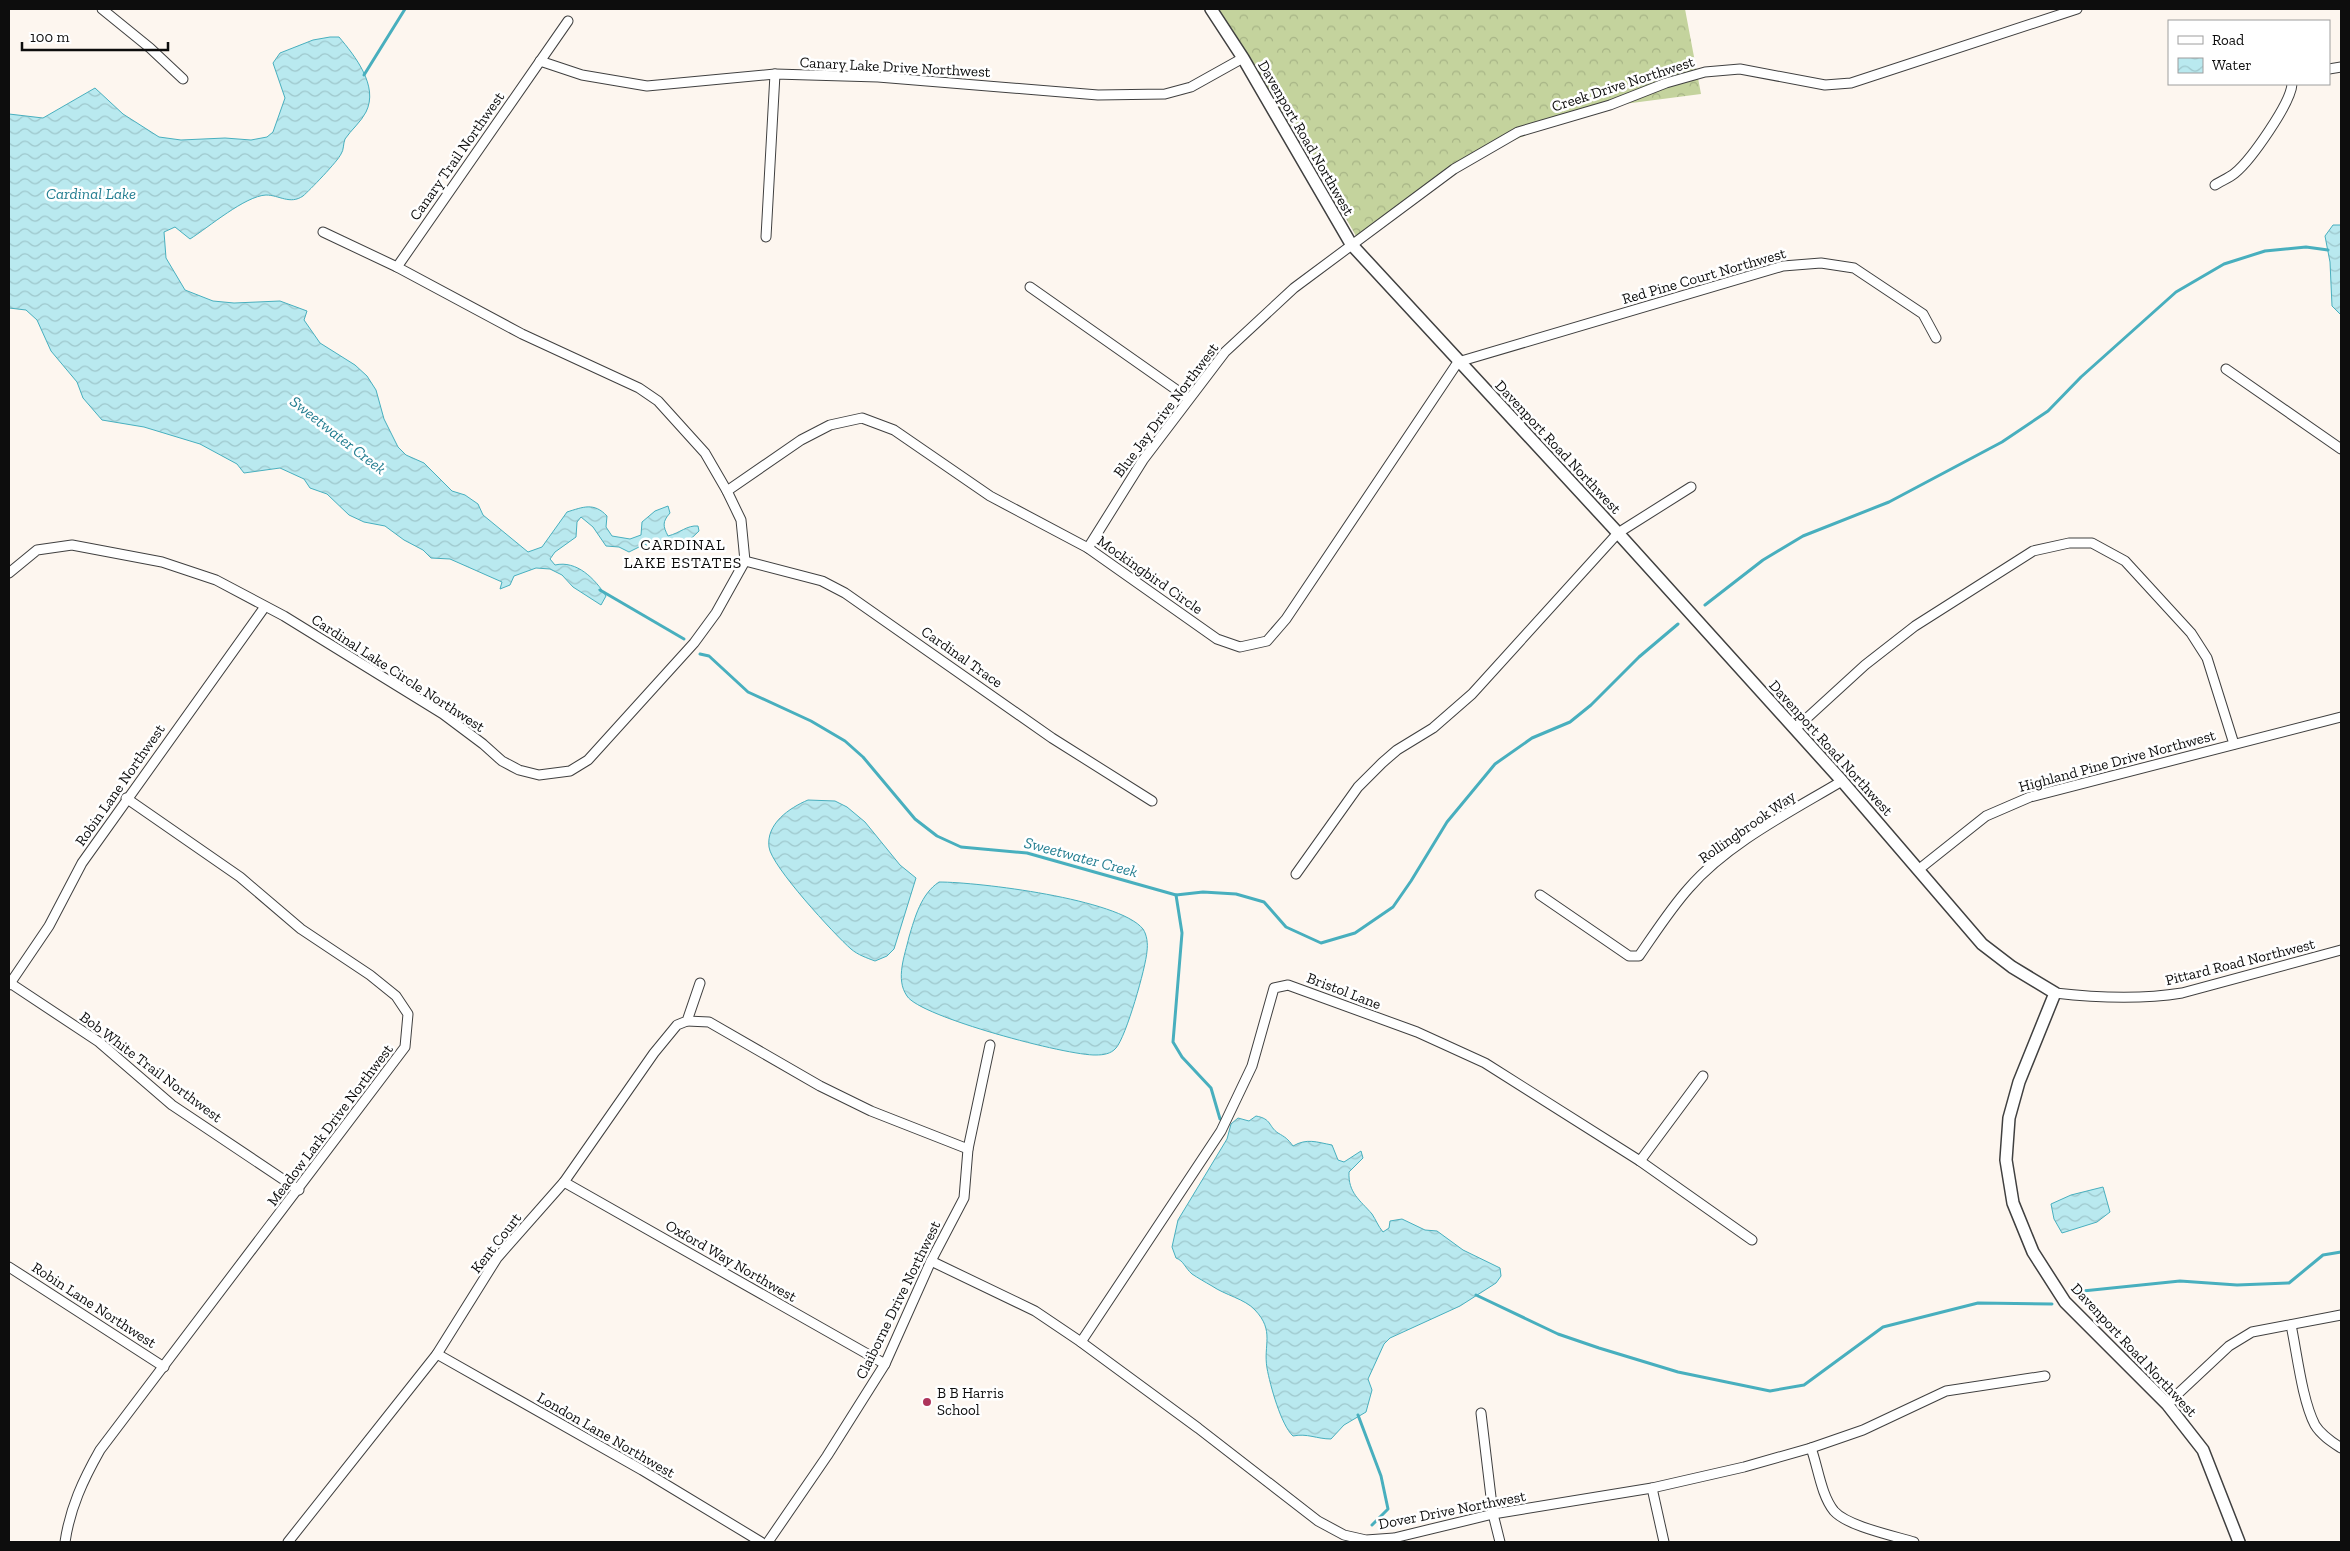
<svg xmlns="http://www.w3.org/2000/svg" width="2350" height="1551" font-family="'Zilla Slab',serif">
  <style>
    .forest { fill: url(#forest-crowns) }
    .water { fill: url(#water-waves); stroke: #48afbe }
    .lines { fill: none; stroke-linecap: round; stroke-linejoin: round }
    .stream { stroke: #48afbe; stroke-width: 3 }
    .minor-casing { stroke: #404040; stroke-width: 11 }
    .tertiary-casing { stroke: #404040; stroke-width: 14 }
    .minor { stroke: #fff; stroke-width: 9 }
    .tertiary { stroke: #fff; stroke-width: 11 }
    .poi-dot { fill: #ae345b; stroke: #fff; stroke-width: 2 }
    .labels { text-anchor: middle; dominant-baseline: central; stroke-width: 5; stroke-linejoin: round; paint-order: stroke }
    .street-label { font-size: 15px; fill: #0d0d0d; stroke: #fff }
    .poi-label { font-size: 15px; fill: #0d0d0d; stroke: #fff; text-anchor: start }
    .water-label { font-size: 16px; font-style: italic; fill: #247e91; stroke: #fff }
    .neighbourhood-label { font-size: 16px; letter-spacing: 1px; fill: #0d0d0d; stroke: #fff }
  </style>
  <defs>
    <pattern id="forest-crowns" width="20" height="18" patternUnits="userSpaceOnUse" patternTransform="scale(1.25)"><rect width="20" height="18" fill="#c4d39d"/><path d="M2 6a3 3 0 1 1 6 0M12 15a3 3 0 1 1 6 0" fill="none" stroke="#a7b486"/></pattern>
    <pattern id="water-waves" width="16" height="10" patternUnits="userSpaceOnUse" patternTransform="scale(1.25)"><rect width="16" height="10" fill="#b9e9ef"/><path d="M0 5q4-4 8 0t8 0" fill="none" stroke="#9ec7cc"/></pattern>
  </defs>
  <rect width="100%" height="100%" fill="#fdf6ef"/>
  <!-- forest -->
  <polygon class="forest" points="1215,9 1685,9 1701,94 1593,108 1485,152 1356,236 1308,152"/>
  <!-- water -->
  <g class="water">
    <path d="M330,37H339C355,56 379,86 366,112C361,122 351,130 345,139C343,144 344,150 341,154C338,161 309,191 303,196C290,205 279,195 266,195C245,196 209,227 190,239L175,227L164,232L166,258L185,290L213,301L234,303L280,301L307,311L304,320L320,343L355,365L367,376L376,390L384,419L398,447L406,455L424,463L452,491L465,495L478,504L483,515L528,552L542,547L567,512C583,507 594,502 607,516L606,527L612,536L630,539L641,535L642,522L655,511L668,506L670,513C662,522 663,526 668,536C680,533 687,525 698,526L699,531C683,547 666,559 645,544L629,552L619,547L606,546L593,527L581,517L577,522L576,537L555,552L550,559L555,565C577,560 595,579 606,596L601,605L573,587L562,575L550,569L536,568L514,576L510,585L500,589L502,582L450,559L431,558L423,550L404,540L385,526L364,522L349,515L327,494L310,488L304,479L280,468L244,473L237,464L200,444L144,427L102,420L83,398L77,382L51,351L37,320L26,310L9,308V114L43,118L95,88L123,114L159,137L181,140L225,138L251,140L267,137L273,132L285,98L273,63L280,53L313,40Z"/>
    <polygon points="2333,225 2341,225 2341,315 2332,306 2330,262 2325,236"/>
    <path d="M808,800L835,801L847,807L865,822L900,865L916,878L894,949L887,956L875,961C867,958 858,955 851,949C835,935 771,866 769,847C766,824 789,808 808,800Z"/>
    <path d="M939,882C978,882 1119,899 1143,929C1147,935 1148,944 1147,951C1146,967 1126,1037 1116,1048C1111,1054 1103,1055 1096,1055C1068,1056 920,1017 907,996C895,979 905,955 909,937C915,917 921,894 939,882Z"/>
    <path d="M1256,1116C1272,1119 1268,1126 1278,1133C1285,1137 1288,1139 1293,1146C1307,1138 1316,1142 1332,1145L1338,1160L1344,1162L1361,1151L1363,1158L1349,1172C1348,1193 1360,1200 1372,1214C1376,1220 1378,1226 1383,1232L1389,1228L1390,1221L1402,1219L1425,1230L1437,1231L1463,1250L1500,1268L1501,1276L1496,1283L1460,1306L1390,1338L1384,1344L1368,1379L1372,1390L1366,1412L1344,1425L1331,1439C1317,1439 1307,1433 1293,1436C1281,1425 1270,1385 1267,1368C1263,1345 1275,1331 1255,1310C1245,1299 1225,1295 1212,1286C1205,1282 1198,1278 1192,1274C1185,1268 1184,1261 1176,1258L1172,1247L1178,1220L1227,1139L1231,1124L1238,1118L1249,1121Z"/>
    <polygon points="2103,1187 2110,1212 2097,1222 2062,1233 2054,1219 2051,1204 2071,1195"/>
  </g>
  <g class="lines">
    <!-- stream -->
    <g class="stream">
      <polyline points="364,75 405,9"/>
      <polyline points="600,590 684,639"/>
      <polyline points="1705,605 1763,560 1803,536 1889,502 2002,442 2048,411 2081,377 2176,292 2224,264 2265,251 2306,247 2328,250"/>
      <polyline points="700,654 709,656 748,692 811,721 845,741 863,757 915,819 937,836 961,847 1027,853 1176,895 1203,892 1236,894 1264,902 1286,927 1321,943 1355,933 1393,907 1411,881 1447,822 1495,764 1532,738 1570,722 1591,705 1639,657 1678,624"/>
      <polyline points="1176,895 1182,933 1173,1042 1182,1057 1211,1088 1220,1119 1224,1121"/>
      <polyline points="2073,1292 2180,1281 2237,1285 2289,1283 2323,1255 2341,1252"/>
      <polyline points="1476,1295 1558,1334 1599,1348 1678,1372 1770,1391 1804,1385 1883,1327 1978,1303 2052,1304"/>
      <polyline points="1358,1415 1381,1476 1388,1509 1372,1525"/>
    </g>
    <defs>
      <g id="minor">
        <polyline points="102,9 150,48 183,79"/>
        <polyline points="540,61 582,75 647,86 775,74 878,77 1098,95 1165,94 1191,87 1243,58"/>
        <polyline points="2329,69 2341,67"/>
        <path d="M2215,185C2221,181 2229,178 2235,173C2251,160 2291,103 2292,84"/>
        <polyline points="766,237 775,74"/>
        <polyline points="397,267 568,21"/>
        <polyline points="1030,287 1188,398"/>
        <polyline points="2226,369 2341,449"/>
        <polyline points="727,491 801,440 830,425 862,418 894,430 990,496 1088,548 1217,639 1240,647 1267,641 1286,619 1458,362 1783,266 1821,263 1854,268 1923,314 1936,338"/>
        <polyline points="1088,548 1143,460 1225,352 1294,288 1454,169 1518,132 1610,105 1666,83 1705,72 1740,69 1825,85 1851,83 2077,9"/>
        <polyline points="745,561 822,581 845,593 1052,738 1152,801"/>
        <polyline points="9,573 37,550 72,545 162,562 216,580 284,616 443,714 483,744 502,761 519,770 539,775 570,771 588,760 694,643 716,613 745,561 741,520 727,491 705,453 658,401 639,388 522,334 397,267 323,232"/>
        <polyline points="1795,729 1865,665 1915,626 2033,551 2069,543 2092,543 2125,561 2191,633 2207,658 2234,744"/>
        <polyline points="1918,870 1986,816 2030,797 2341,717"/>
        <polyline points="1296,874 1358,787 1382,763 1397,750 1433,728 1472,694 1618,533 1691,487"/>
        <path d="M1540,895L1629,956H1639C1655,933 1671,908 1689,888C1728,843 1792,811 1842,781"/>
        <polyline points="10,983 99,1042 172,1105 299,1190"/>
        <polyline points="9,985 49,926 82,863 264,608"/>
        <path d="M2055,993C2098,998 2139,1000 2182,993L2341,950"/>
        <polyline points="687,1021 709,1022 820,1086 871,1111 968,1149"/>
        <polyline points="1640,1161 1703,1076"/>
        <polyline points="564,1182 885,1364"/>
        <polyline points="931,1261 1035,1311 1081,1342 1198,1428 1318,1521 1344,1535 1366,1540 1394,1538 1493,1514 1652,1488 1744,1467 1811,1448 1863,1430 1946,1391 2045,1376"/>
        <polyline points="9,1267 164,1367"/>
        <path d="M2291,1325C2297,1353 2302,1400 2315,1425C2321,1435 2332,1442 2341,1448"/>
        <polyline points="1081,1342 1221,1131 1252,1066 1274,988 1288,985 1417,1032 1485,1063 1640,1161 1752,1240"/>
        <polyline points="437,1354 642,1470 761,1542"/>
        <polyline points="2167,1404 2229,1346 2252,1332 2341,1315"/>
        <polyline points="1481,1413 1493,1514 1500,1542"/>
        <path d="M1811,1448C1818,1467 1821,1495 1834,1511C1847,1526 1894,1536 1914,1542"/>
        <polyline points="1652,1488 1664,1542"/>
        <path d="M65,1542C70,1508 83,1480 100,1450L405,1047L408,1014L396,996L370,975L301,929L240,877L126,798"/>
        <polyline points="288,1542 437,1354 497,1258 564,1182 654,1053 677,1025 687,1021 700,983"/>
        <polyline points="768,1542 827,1456 885,1364 931,1261 964,1198 968,1149 990,1045"/>
      </g>
      <polyline id="tertiary" points="1211,9 1243,58 1351,244 1618,533 1842,781 1982,944 2012,967 2055,993 2019,1082 2009,1118 2006,1160 2013,1203 2033,1252 2065,1302 2167,1404 2203,1450 2239,1542"/>
    </defs>
    <!-- minor casing -->
    <use href="#minor" class="minor-casing"/>
    <!-- tertiary casing -->
    <use href="#tertiary" class="tertiary-casing"/>
    <!-- minor -->
    <use href="#minor" class="minor"/>
    <!-- tertiary -->
    <use href="#tertiary" class="tertiary"/>
  </g>
  <!-- markers -->
  <circle class="poi-dot" cx="927" cy="1402" r="5"/>
  <g class="labels">
    <!-- street labels -->
    <g class="street-label">
      <text transform="translate(895 67) rotate(3)">Canary Lake Drive Northwest</text>
      <text transform="translate(1623 84) rotate(-18)">Creek Drive Northwest</text>
      <text transform="translate(1306 138) rotate(60)">Davenport Road Northwest</text>
      <text transform="translate(457 156) rotate(-55)">Canary Trail Northwest</text>
      <text transform="translate(1704 276) rotate(-16)">Red Pine Court Northwest</text>
      <text transform="translate(1166 410) rotate(-53)">Blue Jay Drive Northwest</text>
      <text transform="translate(1558 447) rotate(47)">Davenport Road Northwest</text>
      <text transform="translate(1150 575) rotate(35)">Mockingbird Circle</text>
      <text transform="translate(962 657) rotate(35)">Cardinal Trace</text>
      <text transform="translate(398 673) rotate(33)">Cardinal Lake Circle Northwest</text>
      <text transform="translate(1831 748) rotate(48)">Davenport Road Northwest</text>
      <text transform="translate(2117 761) rotate(-15)">Highland Pine Drive Northwest</text>
      <text transform="translate(120 785) rotate(-55)">Robin Lane Northwest</text>
      <text transform="translate(1747 827) rotate(-35)">Rollingbrook Way</text>
      <text transform="translate(2240 962) rotate(-14)">Pittard Road Northwest</text>
      <text transform="translate(1344 991) rotate(21)">Bristol Lane</text>
      <text transform="translate(151 1067) rotate(37)">Bob White Trail Northwest</text>
      <text transform="translate(330 1125) rotate(-53)">Meadow Lark Drive Northwest</text>
      <text transform="translate(496 1243) rotate(-52)">Kent Court</text>
      <text transform="translate(731 1261) rotate(30)">Oxford Way Northwest</text>
      <text transform="translate(898 1300) rotate(-64)">Claiborne Drive Northwest</text>
      <text transform="translate(94 1305) rotate(33)">Robin Lane Northwest</text>
      <text transform="translate(2134 1350) rotate(47)">Davenport Road Northwest</text>
      <text transform="translate(606 1435) rotate(30)">London Lane Northwest</text>
      <text transform="translate(1452 1510) rotate(-11)">Dover Drive Northwest</text>
    </g>
    <!-- poi labels -->
    <g class="poi-label">
      <text x="937" y="1393">B B Harris<tspan x="937" dy="17">School</tspan></text>
    </g>
    <!-- water labels -->
    <g class="water-label">
      <text x="91" y="193">Cardinal Lake</text>
      <text transform="translate(338 435) rotate(38)">Sweetwater Creek</text>
      <text transform="translate(1081 857) rotate(15)">Sweetwater Creek</text>
    </g>
    <!-- neighbourhood labels -->
    <g class="neighbourhood-label">
      <text x="683" y="544">CARDINAL<tspan x="683" dy="18">LAKE ESTATES</tspan></text>
    </g>
  </g>
  <!-- border -->
  <rect width="2350" height="1551" fill="none" stroke="#0d0d0d" stroke-width="20"/>
  <!-- legend -->
  <rect x="2168" y="20" width="162" height="65" fill="#ffffff" stroke="#9e9e9e"/>
  <rect x="2178" y="36" width="25" height="8" fill="#ffffff" stroke="#9e9e9e"/>
  <text x="2212" y="45" font-size="15" fill="#0d0d0d">Road</text>
  <rect x="2178" y="58" width="25" height="15" fill="url(#water-waves)" stroke="#9e9e9e"/>
  <text x="2212" y="70" font-size="15" fill="#0d0d0d">Water</text>
  <!-- scale -->
  <path d="M22 42v8h146v-8" fill="none" stroke="#0d0d0d" stroke-width="2.5"/>
  <text x="30" y="42" font-size="15" fill="#0d0d0d" stroke="#ffffff" stroke-width="4" paint-order="stroke">100 m</text>
</svg>
